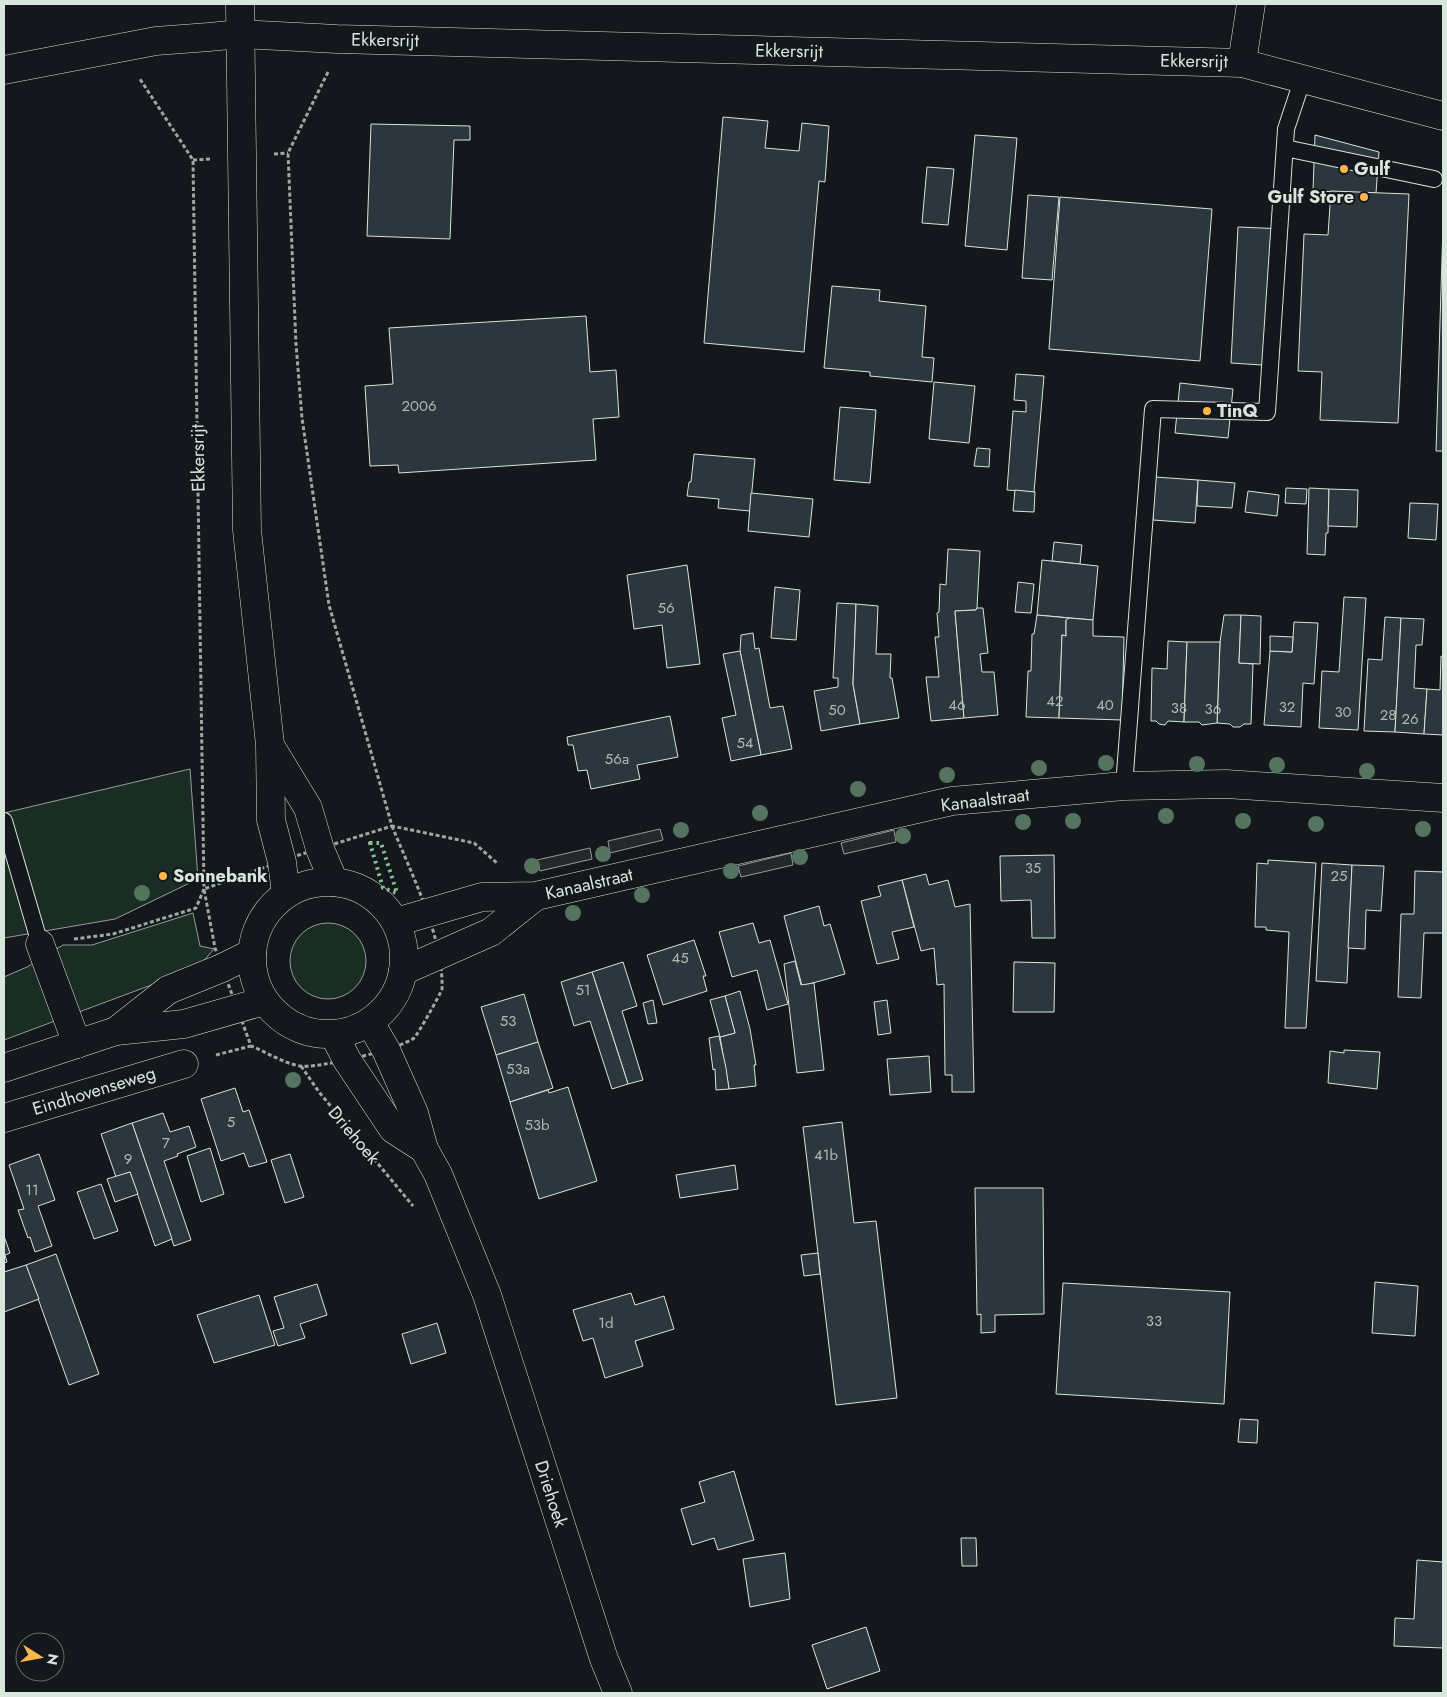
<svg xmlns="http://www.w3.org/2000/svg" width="1447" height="1697" font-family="Jost,sans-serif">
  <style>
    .green { fill: #1a2d24; stroke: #939e99 }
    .parking { fill: #24282b; stroke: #939e99 }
    .building { fill: #2c363c; stroke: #d8e6dc }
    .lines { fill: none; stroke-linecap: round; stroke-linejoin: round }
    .service-casing { stroke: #d8e6dc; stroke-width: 18 }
    .minor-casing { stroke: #d8e6dc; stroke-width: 29 }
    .tertiary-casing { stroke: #d8e6dc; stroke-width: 29 }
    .secondary-casing { stroke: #d8e6dc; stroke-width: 29 }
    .path { stroke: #9da8a2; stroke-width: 3; stroke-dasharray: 4 2.5; stroke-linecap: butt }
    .service { stroke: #14181c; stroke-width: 16 }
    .minor { stroke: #14181c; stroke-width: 28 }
    .tertiary { stroke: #14181c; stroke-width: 28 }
    .secondary { stroke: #14181c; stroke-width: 28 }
    .hedge { stroke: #8ac095; stroke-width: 4; stroke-dasharray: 2.5 4; stroke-linecap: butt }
    .tree { fill: #55745f }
    .poi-dot { fill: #ffb74d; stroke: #14181c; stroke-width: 2 }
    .labels { text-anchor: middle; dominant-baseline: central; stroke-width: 4; stroke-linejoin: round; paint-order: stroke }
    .number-label { font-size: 15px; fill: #adbab4 }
    .street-label { font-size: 18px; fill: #d8e6dc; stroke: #14181c }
    .poi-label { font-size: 18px; font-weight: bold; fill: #d8e6dc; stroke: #14181c; text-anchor: start }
  </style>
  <rect width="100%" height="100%" fill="#14181c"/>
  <!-- green -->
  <g class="green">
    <polygon points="190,769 198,879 115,919 4,938 4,813"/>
    <polygon points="193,913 200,946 214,949 201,964 154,984 4,1040 4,977 27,967 63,945 92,945"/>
    <circle cx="328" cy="961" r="38"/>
  </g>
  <!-- parking -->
  <g class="parking">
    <polygon points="660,829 663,840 610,853 608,841"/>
    <polygon points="894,830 896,842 844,854 841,843"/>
    <polygon points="590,848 592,859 540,871 537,860"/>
    <polygon points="791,853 793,865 741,877 738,866"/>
  </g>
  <!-- building -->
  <g class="building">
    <polygon points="723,117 768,121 765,148 799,151 802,123 829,126 825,182 819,181 804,352 704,343"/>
    <polygon points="371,124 470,126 470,140 454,140 450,239 367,236"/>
    <polygon points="975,135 1017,138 1007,250 965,246"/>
    <polygon points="1315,135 1379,152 1376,193 1313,191"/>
    <polygon points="927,167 954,169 948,225 922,223"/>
    <polygon points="1331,191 1409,194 1398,423 1320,420 1322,372 1298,371 1304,234 1328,235"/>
    <polygon points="1028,195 1059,197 1052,280 1022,278"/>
    <polygon points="1060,197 1212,209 1200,361 1049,349"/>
    <polygon points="1443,225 1443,451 1436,451"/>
    <polygon points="1238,227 1285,229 1277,366 1231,363"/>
    <polygon points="832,286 880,290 879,301 926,306 922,357 934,358 932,382 870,376 870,372 824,368"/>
    <polygon points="586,316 590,372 616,370 619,417 593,419 596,460 399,473 398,465 370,466 365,386 393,384 389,328"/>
    <polygon points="1016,374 1044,376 1034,492 1007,490 1013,411 1026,412 1026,401 1014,400"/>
    <polygon points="934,382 975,386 969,443 929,439"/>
    <polygon points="1180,383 1233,389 1228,438 1175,433"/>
    <polygon points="840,407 876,410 870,483 834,480"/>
    <polygon points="977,448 990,449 989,467 974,466"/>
    <polygon points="694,454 755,459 750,511 718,508 719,499 687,496 689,482 691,482"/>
    <polygon points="1155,477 1198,480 1195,523 1153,520"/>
    <polygon points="1198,480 1235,483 1232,508 1197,506"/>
    <polygon points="1286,488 1307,489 1306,504 1285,503"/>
    <polygon points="1309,488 1329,489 1328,533 1326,533 1325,555 1307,554"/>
    <polygon points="1329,489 1358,490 1357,527 1328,526"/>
    <polygon points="1015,490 1035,492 1034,512 1013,511"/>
    <polygon points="1248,491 1279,495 1277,516 1245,512"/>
    <polygon points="751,493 813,499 809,537 748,531"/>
    <polygon points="1410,503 1438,504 1436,540 1408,538"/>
    <polygon points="1054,542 1082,545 1080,564 1052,561"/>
    <polygon points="948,549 980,551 977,608 976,610 955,611 964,718 931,721 926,677 939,677 935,637 939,637 937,613 939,612 940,584 946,585"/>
    <polygon points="1042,560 1098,566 1093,620 1037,615"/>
    <polygon points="687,565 700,664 667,668 662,625 634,629 627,575"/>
    <polygon points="1018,582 1034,584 1031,613 1015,612"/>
    <polygon points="775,587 800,590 796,640 771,638"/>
    <polygon points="1344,597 1366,598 1358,730 1319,728 1322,671 1339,672"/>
    <polygon points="837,603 856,604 853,684 860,724 821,731 814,691 838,687 838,678 833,678"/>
    <polygon points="856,604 878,606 876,654 891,654 890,678 892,678 899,718 860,724 853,684"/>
    <polygon points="977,608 983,608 988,653 980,654 982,672 994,672 998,715 964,718 955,611 976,610"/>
    <polygon points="1037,615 1069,618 1066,620 1066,636 1062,635 1059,718 1026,717 1028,671 1031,671 1032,634 1034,634"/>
    <polygon points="1224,615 1241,615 1239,663 1253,664 1251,724 1244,724 1240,727 1233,727 1230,724 1217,723 1220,642"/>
    <polygon points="1241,615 1261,616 1260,664 1239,663"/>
    <polygon points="1385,617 1401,618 1395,732 1364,731 1368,659 1382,660"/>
    <polygon points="1069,618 1093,620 1093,636 1124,637 1122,720 1059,718 1062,635 1066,636 1066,620"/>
    <polygon points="1401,618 1424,619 1422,645 1416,645 1414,688 1427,689 1424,734 1395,732"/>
    <polygon points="1294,622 1318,623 1314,684 1303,683 1301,727 1264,725 1270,651 1292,652"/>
    <polygon points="753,633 755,649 759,648 770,708 783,706 792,749 761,755 740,651 741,635"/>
    <polygon points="1270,636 1293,637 1292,652 1270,651"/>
    <polygon points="1168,641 1187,642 1184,722 1168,721 1165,725 1159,724 1156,721 1151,721 1152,668 1167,669"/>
    <polygon points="1187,642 1220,642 1217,723 1202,725 1199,722 1184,722"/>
    <polygon points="740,651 761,755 731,761 722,718 736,715 723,654"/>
    <polygon points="1441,656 1443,657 1443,735 1424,734 1427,689 1440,690"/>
    <polygon points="670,716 678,757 637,765 640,779 591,789 587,770 578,771 573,745 568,745 567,737"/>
    <polygon points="1054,855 1055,938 1032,938 1031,900 1001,901 1000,856"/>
    <polygon points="1268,860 1316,863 1306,1028 1285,1028 1289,932 1266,930 1266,927 1255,927 1257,863 1268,864"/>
    <polygon points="1322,863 1352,865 1347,983 1316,981"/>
    <polygon points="1352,865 1384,866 1381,911 1366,910 1365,949 1348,948"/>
    <polygon points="1415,871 1443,872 1443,933 1424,933 1421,998 1398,997 1401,914 1414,914"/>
    <polygon points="926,874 929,885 948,880 955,907 970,904 974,1092 952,1092 952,1075 945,1075 944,984 937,985 934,948 921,951 902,880"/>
    <polygon points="902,880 914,927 892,932 899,959 877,964 861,901 881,896 878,886"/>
    <polygon points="819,906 824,926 830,924 845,974 802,986 784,916"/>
    <polygon points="753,923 759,943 770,940 788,1004 767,1010 757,970 732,977 719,932"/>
    <polygon points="694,940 706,976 703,976 707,991 663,1005 647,955"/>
    <polygon points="795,961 801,985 814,983 824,1070 797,1073 784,964"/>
    <polygon points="623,962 637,1006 622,1011 643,1080 628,1084 592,972"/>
    <polygon points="1014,962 1055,963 1054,1012 1013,1012"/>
    <polygon points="592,972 628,1084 612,1089 590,1021 574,1026 561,982"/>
    <polygon points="740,991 750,1029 756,1065 754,1065 756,1086 729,1089 720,1037 735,1033 725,996"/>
    <polygon points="524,994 538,1042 496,1055 481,1007"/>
    <polygon points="725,996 735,1033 720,1037 710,1000"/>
    <polygon points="653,1000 657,1023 648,1024 643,1003"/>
    <polygon points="887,1000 891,1033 878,1035 874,1002"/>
    <polygon points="719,1036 726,1068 729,1089 716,1090 715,1069 713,1070 709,1038"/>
    <polygon points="538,1042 553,1088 510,1102 496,1055"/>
    <polygon points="1344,1050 1380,1052 1377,1089 1328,1083 1330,1051 1344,1053"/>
    <polygon points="929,1056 931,1092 890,1095 887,1059"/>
    <polygon points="568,1087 597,1181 539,1199 510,1102 548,1090 549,1093"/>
    <polygon points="235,1088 243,1112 249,1110 267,1162 249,1167 244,1153 221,1161 201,1099"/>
    <polygon points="163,1113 170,1132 189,1126 196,1147 177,1154 178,1156 164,1161 191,1240 174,1246 132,1123"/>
    <polygon points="842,1122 854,1223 876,1221 897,1398 836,1405 803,1127"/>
    <polygon points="132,1123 172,1239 155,1246 130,1172 116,1177 101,1134"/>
    <polygon points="210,1148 224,1194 201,1202 187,1156"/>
    <polygon points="39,1154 55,1200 38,1206 52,1246 35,1252 30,1237 28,1238 18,1210 24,1209 9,1165"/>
    <polygon points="290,1154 304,1197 285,1203 271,1160"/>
    <polygon points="735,1165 738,1189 680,1198 676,1175"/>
    <polygon points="130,1172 138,1194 115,1202 107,1179"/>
    <polygon points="101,1184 118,1231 94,1239 77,1192"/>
    <polygon points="975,1188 1043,1188 1044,1314 995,1315 995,1332 981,1333 981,1314 977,1315"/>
    <polygon points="4,1236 10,1253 5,1255 7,1262 4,1263"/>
    <polygon points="818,1253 820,1274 804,1276 801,1255"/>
    <polygon points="56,1254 99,1374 69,1385 26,1265"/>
    <polygon points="26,1265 39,1299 4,1312 4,1272"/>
    <polygon points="1375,1282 1418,1286 1415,1336 1372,1333"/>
    <polygon points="1063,1283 1230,1292 1224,1404 1056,1394"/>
    <polygon points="317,1284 327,1315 300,1324 305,1338 278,1346 273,1331 284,1328 274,1297"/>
    <polygon points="631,1293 635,1305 664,1296 674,1329 635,1341 643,1366 605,1378 593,1338 583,1341 573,1310"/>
    <polygon points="259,1295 275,1345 214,1363 197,1315"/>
    <polygon points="437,1323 446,1353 411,1364 402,1334"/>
    <polygon points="1240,1419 1258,1420 1257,1443 1238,1442"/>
    <polygon points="734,1471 754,1540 718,1550 714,1538 692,1545 681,1509 705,1502 699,1482"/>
    <polygon points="961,1538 976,1538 977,1566 962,1566"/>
    <polygon points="785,1553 790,1599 750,1607 743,1559"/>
    <polygon points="1417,1560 1443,1562 1443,1648 1394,1646 1395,1618 1414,1619"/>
    <polygon points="866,1627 880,1671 827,1689 812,1645"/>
  </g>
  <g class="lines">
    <defs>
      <g id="service">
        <polyline points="1285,148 1434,179"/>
        <polyline points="1124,786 1153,409 1267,412 1286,129 1303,78"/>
        <polyline points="4,821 40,944"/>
      </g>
      <g id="minor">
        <polyline points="1242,63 1251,4"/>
        <polyline points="4,70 156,41 209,37 240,34 337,39 1242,63 1443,116"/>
        <polyline points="40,944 77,1044"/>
        <polyline points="371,1024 386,1050 414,1113 424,1149 438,1174 487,1295 604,1659 618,1693"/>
        <polyline points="334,1035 347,1060 393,1129 424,1149"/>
        <polyline points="4,1118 184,1064"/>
      </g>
      <g id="tertiary">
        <polyline points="396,922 482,897 536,896 952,801 1124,786 1226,784 1443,798"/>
        <polyline points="403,971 491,932 536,896"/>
      </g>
      <g id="secondary">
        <polyline points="240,4 247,530 270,745 271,820 282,862 286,894"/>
        <polyline points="271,747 308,808 320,849 334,882"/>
        <circle cx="328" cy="958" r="76"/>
        <polyline points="116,1031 168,990 222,968 252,953"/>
        <polyline points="4,1068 116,1031 184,1024 264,1001"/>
      </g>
    </defs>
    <!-- service casing -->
    <use href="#service" class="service-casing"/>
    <!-- minor casing -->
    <use href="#minor" class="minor-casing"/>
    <!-- tertiary casing -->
    <use href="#tertiary" class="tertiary-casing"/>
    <!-- secondary casing -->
    <use href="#secondary" class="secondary-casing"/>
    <!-- path -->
    <g class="path">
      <polyline points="328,72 288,153 296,344 302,418 329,605 392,826 474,843 497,863"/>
      <polyline points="274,154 288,153"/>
      <polyline points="193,160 210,159"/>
      <path d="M392,826C411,873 444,938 442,989C441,993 417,1036 414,1038C401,1049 316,1069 300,1066C283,1063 266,1052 251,1046L215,948L204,889L299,855Z"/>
      <polyline points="74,939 113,934 196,908 204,889 193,160 140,79"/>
      <polyline points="216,1055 251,1046"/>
      <polyline points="301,1066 319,1092 353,1133"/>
      <polyline points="374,1159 413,1206"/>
    </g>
    <!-- service -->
    <use href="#service" class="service"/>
    <!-- minor -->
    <use href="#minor" class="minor"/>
    <!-- tertiary -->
    <use href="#tertiary" class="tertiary"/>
    <!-- secondary -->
    <use href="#secondary" class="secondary"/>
    <!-- hedge -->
    <polygon class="hedge" points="370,843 381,843 397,893 383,888"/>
  </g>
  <!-- trees -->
  <g class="tree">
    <circle cx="1106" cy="763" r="8"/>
    <circle cx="1197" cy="764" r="8"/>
    <circle cx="1277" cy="765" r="8"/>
    <circle cx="1039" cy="768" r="8"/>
    <circle cx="1367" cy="771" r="8"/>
    <circle cx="947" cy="775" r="8"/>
    <circle cx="858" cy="789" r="8"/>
    <circle cx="760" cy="813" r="8"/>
    <circle cx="1166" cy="816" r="8"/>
    <circle cx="1073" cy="821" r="8"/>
    <circle cx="1243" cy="821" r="8"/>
    <circle cx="1023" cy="822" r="8"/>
    <circle cx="1316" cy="824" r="8"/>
    <circle cx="1423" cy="829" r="8"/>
    <circle cx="681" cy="830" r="8"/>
    <circle cx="903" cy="836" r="8"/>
    <circle cx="603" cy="854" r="8"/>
    <circle cx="800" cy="857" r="8"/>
    <circle cx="532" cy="866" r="8"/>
    <circle cx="731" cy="871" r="8"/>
    <circle cx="142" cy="893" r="8"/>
    <circle cx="642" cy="895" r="8"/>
    <circle cx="573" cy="913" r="8"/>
    <circle cx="293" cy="1080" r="8"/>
  </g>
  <!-- markers -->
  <g class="poi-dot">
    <circle cx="1344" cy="169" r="5"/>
    <circle cx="1364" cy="197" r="5"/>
    <circle cx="1207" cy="411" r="5"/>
    <circle cx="163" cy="876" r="5"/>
  </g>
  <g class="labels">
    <!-- number labels -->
    <g class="number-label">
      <text x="419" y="406">2006</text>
      <text x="666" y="608">56</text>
      <text x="1055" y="701">42</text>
      <text x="957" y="705">46</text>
      <text x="1105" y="705">40</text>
      <text x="1287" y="707">32</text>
      <text x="1179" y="708">38</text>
      <text x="1213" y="709">36</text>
      <text x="837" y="710">50</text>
      <text x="1343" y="712">30</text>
      <text x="1388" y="715">28</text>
      <text x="1410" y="719">26</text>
      <text x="745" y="743">54</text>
      <text x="617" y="759">56a</text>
      <text x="1033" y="868">35</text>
      <text x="1339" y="876">25</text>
      <text x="680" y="958">45</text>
      <text x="583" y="990">51</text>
      <text x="508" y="1021">53</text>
      <text x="518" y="1069">53a</text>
      <text x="231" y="1122">5</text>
      <text x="537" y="1125">53b</text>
      <text x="166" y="1143">7</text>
      <text x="826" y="1155">41b</text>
      <text x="128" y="1159">9</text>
      <text x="32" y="1190">11</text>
      <text x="1154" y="1321">33</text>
      <text x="606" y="1323">1d</text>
    </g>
    <!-- street labels -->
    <g class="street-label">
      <text transform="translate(385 40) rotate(1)">Ekkersrijt</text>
      <text transform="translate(789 51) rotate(1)">Ekkersrijt</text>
      <text transform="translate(1194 61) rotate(1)">Ekkersrijt</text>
      <text transform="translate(198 458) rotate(-91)">Ekkersrijt</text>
      <text transform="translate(985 800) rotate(-7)">Kanaalstraat</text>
      <text transform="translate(589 884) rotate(-13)">Kanaalstraat</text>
      <text transform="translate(94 1091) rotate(-17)">Eindhovenseweg</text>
      <text transform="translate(354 1135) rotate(50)">Driehoek</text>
      <text transform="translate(551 1494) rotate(72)">Driehoek</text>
    </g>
    <!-- poi labels -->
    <g class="poi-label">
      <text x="1354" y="169">Gulf</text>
      <text x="1354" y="197" text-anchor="end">Gulf Store</text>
      <text x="1217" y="411">TinQ</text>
      <text x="173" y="876">Sonnebank</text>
    </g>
  </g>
  <!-- border -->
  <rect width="1447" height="1697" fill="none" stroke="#d8e6dc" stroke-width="10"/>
  <!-- north arrow -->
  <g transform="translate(40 1657) rotate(101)"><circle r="24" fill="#14181c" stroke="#626a69"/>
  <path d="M0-4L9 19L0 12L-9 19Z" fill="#ffb74d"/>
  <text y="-8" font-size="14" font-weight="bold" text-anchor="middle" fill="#d8e6dc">N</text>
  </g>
</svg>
